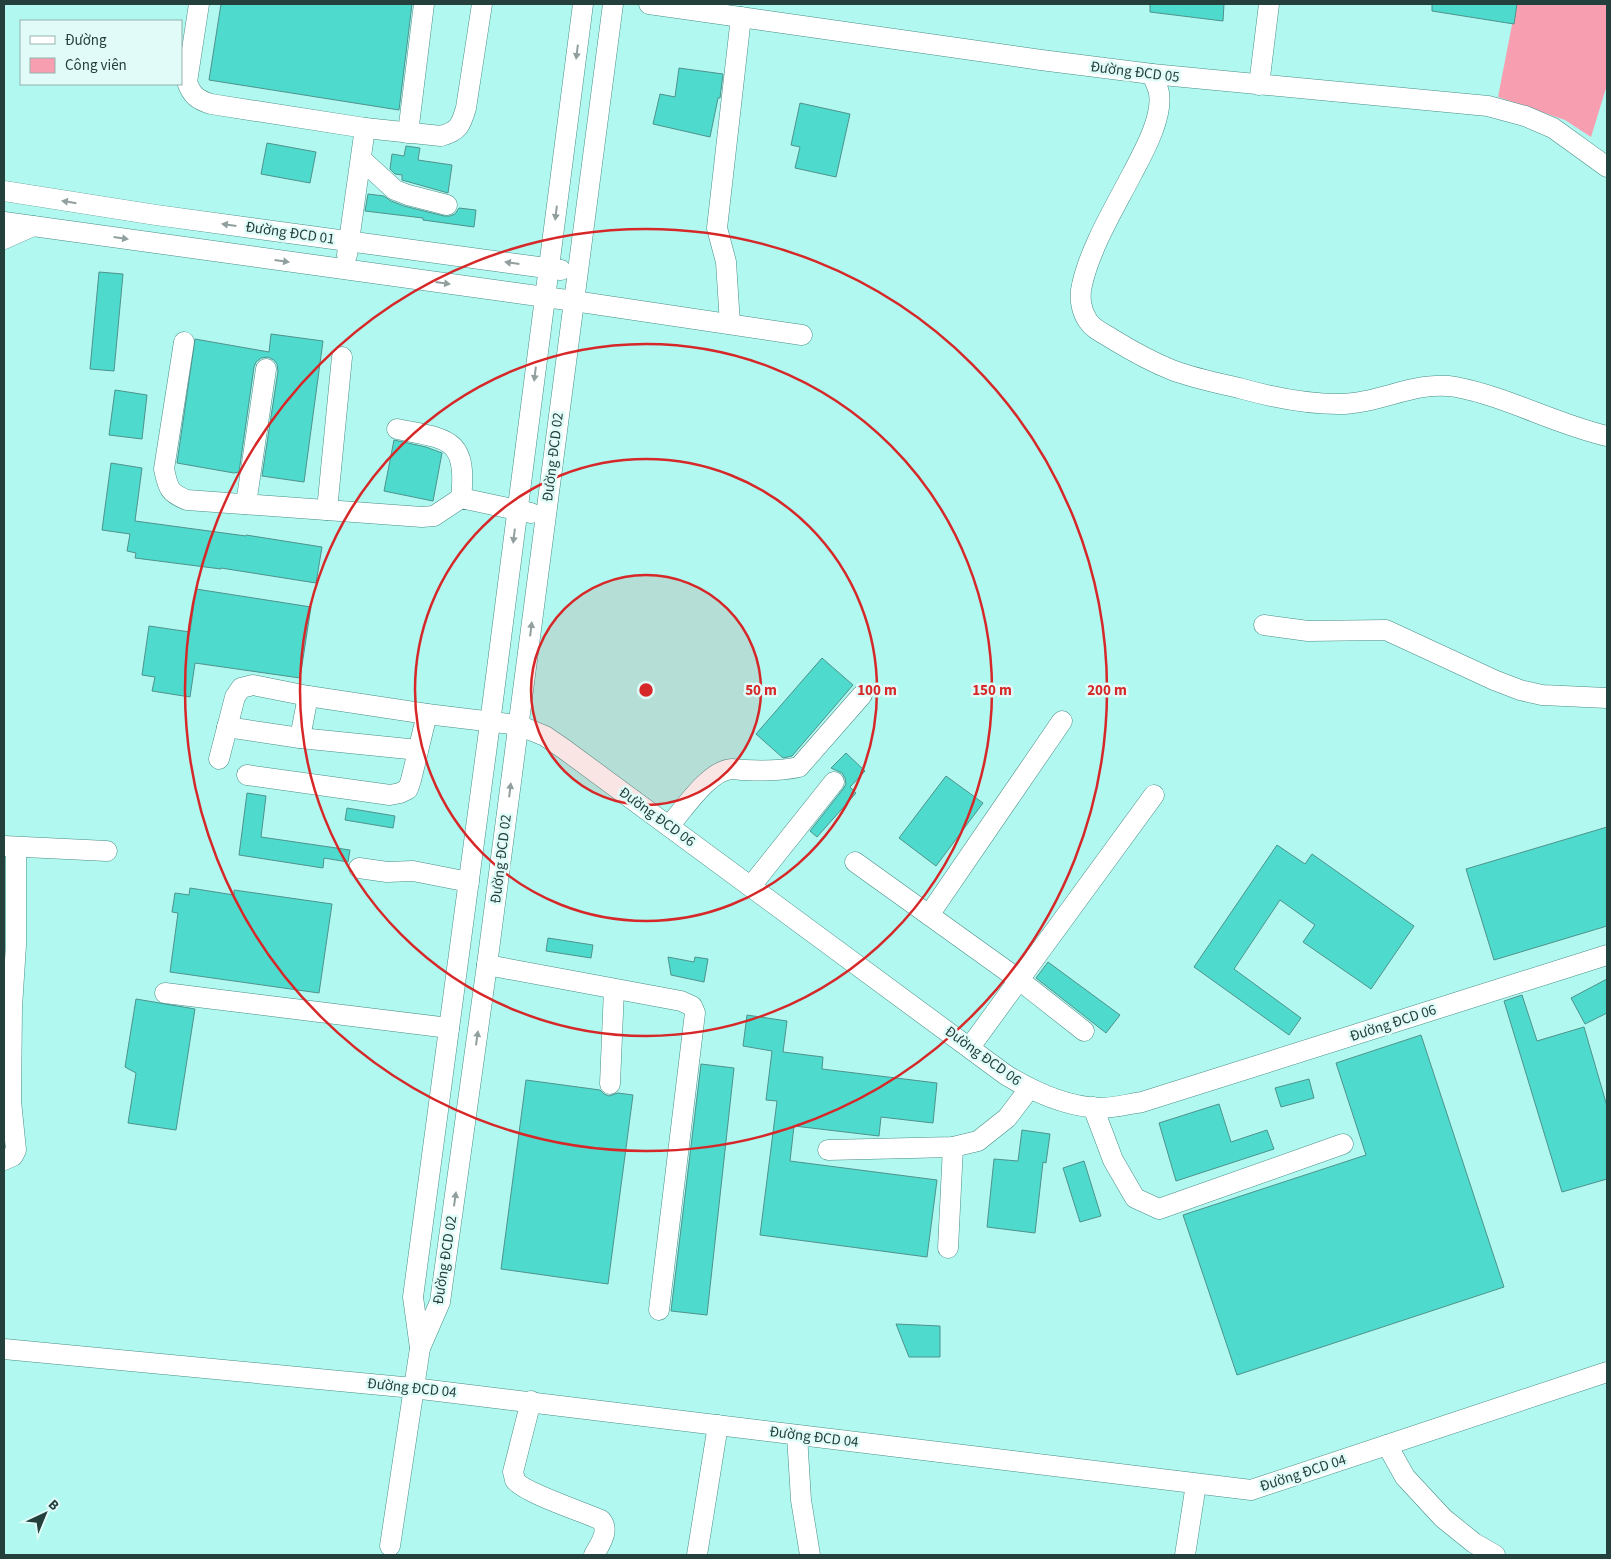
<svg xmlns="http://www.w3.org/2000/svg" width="1611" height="1559" font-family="'Source Sans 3',sans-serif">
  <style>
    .green { fill: #f79fb0 }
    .building { fill: #4fdace; stroke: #4e938c }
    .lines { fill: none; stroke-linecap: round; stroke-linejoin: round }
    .minor-casing { stroke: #498e87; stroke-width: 21 }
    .minor { stroke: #fff; stroke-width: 20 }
    .oneway { fill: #91a09e }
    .ring { fill: none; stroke: #d62828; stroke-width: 2.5 }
    .labels { text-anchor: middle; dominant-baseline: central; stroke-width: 5; stroke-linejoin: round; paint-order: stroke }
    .street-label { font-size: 15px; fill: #23403d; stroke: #e1fcf8 }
    .centre { fill: #d62828; stroke: #e1fcf8; stroke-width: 2.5 }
    .ring-label { font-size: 15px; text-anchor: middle; font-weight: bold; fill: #d62828; stroke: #e1fcf8; stroke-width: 5; stroke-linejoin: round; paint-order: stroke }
  </style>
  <rect width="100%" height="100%" fill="#b1f8f0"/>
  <!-- green -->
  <polygon class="green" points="1516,4 1607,4 1607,85 1591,137 1565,120 1498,97"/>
  <!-- building -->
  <g class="building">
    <polygon points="221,4 412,4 399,110 209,80"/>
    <polygon points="1150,4 1224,4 1223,21 1150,12"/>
    <polygon points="1432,4 1517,4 1514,24 1432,11"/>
    <polygon points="679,68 723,74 720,98 718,98 710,137 653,124 660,94 675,97"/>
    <polygon points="800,103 850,114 836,177 795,168 800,147 791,145"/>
    <polygon points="267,143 316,152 310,183 261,174"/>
    <polygon points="406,146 420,148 418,160 452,165 448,193 402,180 402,175 395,174 390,169 392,154 404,156"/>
    <polygon points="368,194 384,196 391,201 404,206 444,216 450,216 455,214 459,208 476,210 474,227 423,220 423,218 365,211"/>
    <polygon points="99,272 123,274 114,371 90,369"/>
    <polygon points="271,334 323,341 304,482 262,476 278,371 277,364 274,360 268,357 261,358 256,362 254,367 239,472 234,473 177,463 195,339 269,352"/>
    <polygon points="115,390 147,395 142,439 109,435"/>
    <polygon points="394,440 426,447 442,453 433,501 384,491"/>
    <polygon points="111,463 142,468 135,521 246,536 246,535 322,547 316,583 221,568 221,569 135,558 136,553 127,551 130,534 102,530"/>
    <polygon points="196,589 311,607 300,678 195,663 190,697 152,691 155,677 142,675 149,626 190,632"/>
    <polygon points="822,658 853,685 792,756 783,758 756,734"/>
    <polygon points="846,753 865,771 850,787 856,793 817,837 810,831 843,789 846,784 845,778 842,773 831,768"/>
    <polygon points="946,776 983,803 936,866 899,838"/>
    <polygon points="247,793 266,796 261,837 350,850 348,862 324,858 323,868 239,855"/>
    <polygon points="347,808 395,816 393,828 345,820"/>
    <polygon points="1607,827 1607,926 1494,960 1466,869"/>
    <polygon points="1277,845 1305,864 1312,854 1414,926 1371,989 1303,942 1315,925 1280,900 1234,969 1301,1018 1289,1035 1194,967"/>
    <polygon points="190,888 234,895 234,890 332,904 319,993 170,972 178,913 172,912 175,893 189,895"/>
    <polygon points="548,938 593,945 591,958 546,951"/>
    <polygon points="668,957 694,962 695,957 708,959 704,982 671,975"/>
    <polygon points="1048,962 1120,1015 1106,1033 1036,978"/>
    <polygon points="1607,979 1607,1013 1585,1024 1571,998"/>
    <polygon points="1522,995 1537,1041 1584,1027 1607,1106 1607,1179 1562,1192 1504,1001"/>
    <polygon points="136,999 195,1009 176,1130 128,1123 136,1073 125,1067"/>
    <polygon points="747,1015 787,1021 783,1052 823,1057 822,1069 937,1083 933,1123 881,1117 879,1136 794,1126 790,1161 937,1180 927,1257 760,1235 777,1101 766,1100 772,1051 743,1046"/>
    <polygon points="1421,1035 1504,1287 1237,1375 1183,1215 1366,1155 1336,1063"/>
    <polygon points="701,1064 734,1068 707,1315 671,1311"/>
    <polygon points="1309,1079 1314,1098 1281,1107 1275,1088"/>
    <polygon points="526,1080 600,1090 604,1094 609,1096 618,1093 633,1095 608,1284 501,1269"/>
    <polygon points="1219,1104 1231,1142 1267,1130 1274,1149 1176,1181 1159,1123"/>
    <polygon points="1022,1130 1050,1134 1046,1163 1043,1162 1035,1233 987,1227 994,1159 1018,1161"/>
    <polygon points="1084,1161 1101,1216 1080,1222 1063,1168"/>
    <polygon points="896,1324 940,1326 940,1357 909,1357"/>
  </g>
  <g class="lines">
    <defs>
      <g id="minor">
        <path d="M199,4L187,82C192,96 198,100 211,104L365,128L441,136C459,131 461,125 466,108L482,4"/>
        <polyline points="649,4 1041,60 1152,74 1488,106 1525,116 1553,128 1607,167"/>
        <path d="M1152,74C1154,80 1158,87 1159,93C1163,118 1143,153 1132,174C1115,207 1090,248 1082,285C1079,297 1081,311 1088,321C1093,329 1105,334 1114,340C1132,351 1152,362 1172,370C1193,378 1217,383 1239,388C1271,397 1305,404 1339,404C1379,404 1416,380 1456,387C1508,397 1555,424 1607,436"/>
        <polyline points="1259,85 1269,4"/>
        <polyline points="408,133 424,4"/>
        <polyline points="361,159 395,190 408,195 447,205"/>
        <polyline points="4,191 156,215 561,270"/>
        <polyline points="4,222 574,301 802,335"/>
        <polyline points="4,239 33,226"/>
        <polyline points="347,255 365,128"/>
        <polyline points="730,324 726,262 717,228 741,17"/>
        <path d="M184,342L164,469C168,488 169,493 187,500L422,517L434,516L461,498L531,513"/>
        <path d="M397,429C447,439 468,437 461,498"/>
        <polyline points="246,504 266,369"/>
        <polyline points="327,510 342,357"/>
        <polyline points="1264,625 1308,631 1386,630 1494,680 1520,690 1542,695 1607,698"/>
        <polyline points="227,727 300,738 418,750"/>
        <polyline points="300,738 308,696"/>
        <path d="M219,759L235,697L241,688L253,685L308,696L427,714L518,725L545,736L564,749L1006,1075C1034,1092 1066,1107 1100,1108C1114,1108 1128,1104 1142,1102L1607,955"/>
        <polyline points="247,775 390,795 400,793 408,789 411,780 427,714"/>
        <path d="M669,826C684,809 709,770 732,769C736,769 740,770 744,770C762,771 781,771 799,767L862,695"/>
        <polyline points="4,846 107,851"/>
        <polyline points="855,862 1018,979 1084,1031"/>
        <polyline points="359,868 387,872 413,871 469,882"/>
        <polyline points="751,886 834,782"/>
        <polyline points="929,915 1062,721"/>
        <polyline points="487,965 681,1001 692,1006 695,1013 659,1310"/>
        <polyline points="165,993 449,1028"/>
        <polyline points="970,1047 1154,795"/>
        <polyline points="610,1084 614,989"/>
        <polyline points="1093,1107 1113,1160 1135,1198 1159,1209 1343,1144"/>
        <polyline points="828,1150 953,1147 978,1141 1007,1118 1029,1089"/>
        <polyline points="4,1160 13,1156 16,1150 11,1101 12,1007 16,945 16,847"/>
        <polyline points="948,1248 953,1147"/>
        <polyline points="420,1348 413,1297 490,723 583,4"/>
        <polyline points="4,1349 413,1388 1251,1490 1607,1372"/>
        <path d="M531,1401L513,1472C514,1474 514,1477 515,1480C522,1492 586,1513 601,1520C610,1531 600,1544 594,1555"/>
        <polyline points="797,1435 801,1500 810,1555"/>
        <polyline points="1387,1445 1405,1477 1443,1518 1474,1543 1495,1555"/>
        <polyline points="390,1546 420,1348 440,1302 487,965 613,4"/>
        <polyline points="697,1555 718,1425"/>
        <polyline points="1185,1555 1196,1484"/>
      </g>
    </defs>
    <!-- minor casing -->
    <use href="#minor" class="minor-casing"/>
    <!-- minor -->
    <use href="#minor" class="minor"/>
  </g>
  <!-- one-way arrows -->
  <defs><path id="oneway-solid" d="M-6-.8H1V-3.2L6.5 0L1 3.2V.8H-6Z" transform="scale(1.25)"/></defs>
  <g class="oneway">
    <use href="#oneway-solid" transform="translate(577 52) rotate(97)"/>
    <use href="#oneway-solid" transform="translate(69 202) rotate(-171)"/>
    <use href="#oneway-solid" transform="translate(556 213) rotate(97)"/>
    <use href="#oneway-solid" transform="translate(229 225) rotate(-172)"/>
    <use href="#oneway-solid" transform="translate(121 238) rotate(8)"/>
    <use href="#oneway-solid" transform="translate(282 261) rotate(8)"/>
    <use href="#oneway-solid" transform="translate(512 263) rotate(-172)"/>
    <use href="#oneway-solid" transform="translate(443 283) rotate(8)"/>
    <use href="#oneway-solid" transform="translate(535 374) rotate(97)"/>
    <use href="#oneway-solid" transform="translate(514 536) rotate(97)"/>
    <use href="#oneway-solid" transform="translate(531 629) rotate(-83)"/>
    <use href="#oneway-solid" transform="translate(510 790) rotate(-83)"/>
    <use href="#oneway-solid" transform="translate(477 1038) rotate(-82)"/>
    <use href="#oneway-solid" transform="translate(455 1199) rotate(-82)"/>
  </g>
  <!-- distance rings -->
  <circle cx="646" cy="690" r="115" fill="#d62828" fill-opacity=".12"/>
  <g class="ring">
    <circle cx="646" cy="690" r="115"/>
    <circle cx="646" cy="690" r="231"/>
    <circle cx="646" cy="690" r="346"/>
    <circle cx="646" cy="690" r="461"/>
  </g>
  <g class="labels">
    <!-- street labels -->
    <g class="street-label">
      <text transform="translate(1135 72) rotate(7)">Đường ĐCD 05</text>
      <text transform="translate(290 233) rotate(8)">Đường ĐCD 01</text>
      <text transform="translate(553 457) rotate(-83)">Đường ĐCD 02</text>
      <text transform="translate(657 817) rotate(36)">Đường ĐCD 06</text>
      <text transform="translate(501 859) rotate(-83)">Đường ĐCD 02</text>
      <text transform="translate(1393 1023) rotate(-18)">Đường ĐCD 06</text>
      <text transform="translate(983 1056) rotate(36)">Đường ĐCD 06</text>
      <text transform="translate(445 1260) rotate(-81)">Đường ĐCD 02</text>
      <text transform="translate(412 1388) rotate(6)">Đường ĐCD 04</text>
      <text transform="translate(814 1437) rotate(7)">Đường ĐCD 04</text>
      <text transform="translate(1303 1473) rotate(-18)">Đường ĐCD 04</text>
    </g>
  </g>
  <circle cx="646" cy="690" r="8" class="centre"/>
  <g class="ring-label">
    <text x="761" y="695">50 m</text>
    <text x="877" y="695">100 m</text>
    <text x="992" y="695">150 m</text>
    <text x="1107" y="695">200 m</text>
  </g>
  <!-- border -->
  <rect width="1611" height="1559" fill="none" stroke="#23403d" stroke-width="10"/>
  <!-- legend -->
  <rect x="20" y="20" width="162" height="65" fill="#e1fcf8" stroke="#95b1ad"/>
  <rect x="30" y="36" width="25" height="8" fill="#ffffff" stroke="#95b1ad"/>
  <text x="65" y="45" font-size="15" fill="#23403d">Đường</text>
  <rect x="30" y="58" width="25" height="15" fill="#f79fb0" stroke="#95b1ad"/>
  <text x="65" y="70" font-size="15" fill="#23403d">Công viên</text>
  <!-- north arrow -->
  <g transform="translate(45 1514) rotate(44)" stroke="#e1fcf8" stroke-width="4" paint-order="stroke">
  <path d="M0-4L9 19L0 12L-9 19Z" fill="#23403d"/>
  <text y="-8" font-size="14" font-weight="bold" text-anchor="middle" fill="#23403d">B</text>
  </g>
</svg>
